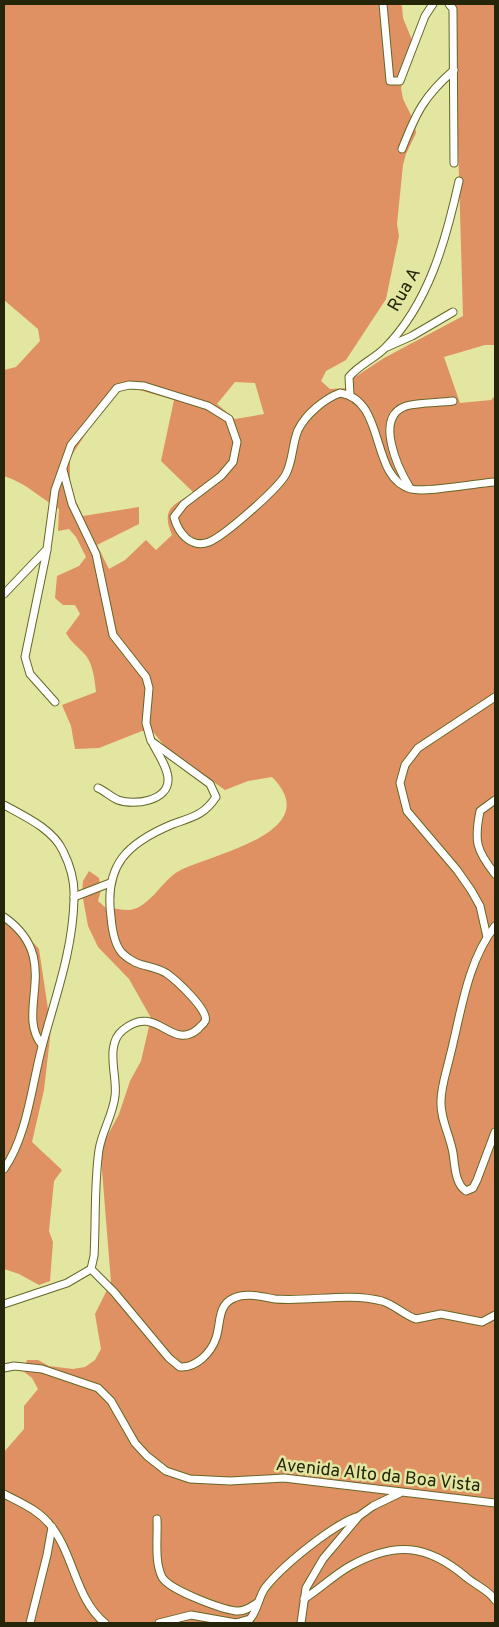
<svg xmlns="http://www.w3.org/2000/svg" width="499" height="1627" font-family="Overpass,sans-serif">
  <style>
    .forest { fill: #e09163; fill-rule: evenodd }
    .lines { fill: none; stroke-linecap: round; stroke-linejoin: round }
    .minor-casing { stroke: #656725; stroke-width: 9 }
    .minor { stroke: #fff; stroke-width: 7 }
    .labels { text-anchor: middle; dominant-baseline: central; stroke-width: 5; stroke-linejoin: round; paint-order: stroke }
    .street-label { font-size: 18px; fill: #242509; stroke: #e2e6a1 }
  </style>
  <rect width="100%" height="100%" fill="#e2e6a1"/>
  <!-- forest -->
  <g class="forest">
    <path d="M4,4H399L402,6L403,18L412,40L401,88L403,99L414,121L416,133L406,154L403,165L397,224L399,236L386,299L346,360L326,371L321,381L330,389L351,388L352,379L384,358L463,316L454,4H495V345H485L444,357L460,403L491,400L495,396V1623H4V1452L24,1429V1406L38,1389L32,1378L23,1371L27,1360H38L49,1366L73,1369L85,1367L95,1360L101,1349L95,1314L111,1282L101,1158L102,1146L119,1114L130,1081L141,1061L151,1018L129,979L98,947L88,926L82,893L83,881L89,871L99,878L101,890L98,901L106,908C114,908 121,910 129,910C149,909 163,879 179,871C212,854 327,832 272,777L248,781L225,790L168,750L153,732L142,731L99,748L75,749L71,726L62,705L96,692C95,681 93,666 87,657C80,648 72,644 66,633L80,614L75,605H63L55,598L57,576L79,566L86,557L76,537L69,529L58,531L59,509C39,497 26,483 4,476V370L16,367L40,341L38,329L4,300ZM235,382L255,383L264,414L235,419L217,404ZM124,387L136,389L174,400L161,461L194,493C172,505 161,509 172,535L156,550L146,540L125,560L109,569L97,545L139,524V507L83,516L70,489V458L110,396Z"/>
    <polygon points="4,911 39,949 51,1029 44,1090 32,1142 62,1170 54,1181 49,1231 53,1242 50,1281 39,1285 19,1274 4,1269"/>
  </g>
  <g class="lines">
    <defs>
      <g id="minor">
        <polyline points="383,4 390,81 400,81 425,16 433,4"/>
        <polyline points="449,4 453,9 454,163"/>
        <path d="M402,149C416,113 424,96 454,70"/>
        <polyline points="387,347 412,336 453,312"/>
        <path d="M350,395L349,377C360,364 374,359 385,348C429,303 446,240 459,181"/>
        <path d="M410,488C399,470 373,417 406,406C420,402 438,403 453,401"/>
        <polyline points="47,550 25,657 30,674 55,702"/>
        <path d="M4,594L47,549L55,490L71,445L117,388L129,385L144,386L208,406L229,419L237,442L233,462L221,476L184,504L174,517C178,532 190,549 209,542C224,536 278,489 286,474C293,461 292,444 298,430C306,414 324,399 340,393C387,400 369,478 411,489C425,493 477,483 495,482"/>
        <path d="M98,788C105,791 111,797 118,800C134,806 169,801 168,779C168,768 158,754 153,744"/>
        <path d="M495,800L480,811C474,841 476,850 495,874"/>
        <path d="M4,805C24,816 53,829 63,851C70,865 75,883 74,899C73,949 56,995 43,1043C32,1082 28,1135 4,1169"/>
        <polyline points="74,897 110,883"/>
        <path d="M4,917C64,959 14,1011 42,1045"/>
        <path d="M495,926C467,962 461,1013 450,1056C447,1070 441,1086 441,1101C440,1119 450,1135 453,1153C455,1166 455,1184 466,1191L473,1188L477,1180L495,1132"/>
        <polyline points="487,937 480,906 471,890 457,870 407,811 400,783 405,765 418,748 495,697"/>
        <path d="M91,1269L114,1292L169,1358L180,1367C196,1368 211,1353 216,1338C221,1324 217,1305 234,1298C246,1292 263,1297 275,1299C310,1302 348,1292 382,1301C395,1305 404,1315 416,1319L441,1314L482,1322L495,1315"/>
        <path d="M4,1304L67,1283L91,1269L94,1256C96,1221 94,1184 99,1150C102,1131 113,1115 115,1096C118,1077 104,1045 123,1030C157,1002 171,1052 198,1029C200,1026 204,1024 205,1021C210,1011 175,979 166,973C150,964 137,968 122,953C114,944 112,929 111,917C104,865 127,843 173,824C193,817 204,815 216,797L210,784L151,741L146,723L149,688L146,677L113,635L96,554L72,504L63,470"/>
        <polyline points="4,1368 14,1366 42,1369 98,1388 111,1401 135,1443 147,1456 166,1471 190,1479 230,1481 284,1478 495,1503"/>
        <path d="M4,1494C21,1503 39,1510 51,1526C74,1555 76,1600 105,1623"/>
        <path d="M157,1519C158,1537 154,1561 162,1577C169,1590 221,1609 236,1611C244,1612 251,1607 257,1603"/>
        <path d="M304,1599C320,1589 334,1575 350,1566C395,1541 427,1544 466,1577C475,1585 489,1590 495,1600"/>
        <polyline points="30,1623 47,1555 52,1527"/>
        <polyline points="159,1623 191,1615 236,1623"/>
        <path d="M236,1623L250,1619C258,1610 258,1598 265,1588C282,1566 330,1527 356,1517"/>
        <polyline points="301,1623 306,1588 323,1559 359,1516 373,1506 400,1493"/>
      </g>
    </defs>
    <!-- minor casing -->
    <use href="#minor" class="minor-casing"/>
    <!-- minor -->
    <use href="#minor" class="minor"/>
  </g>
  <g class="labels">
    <!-- street labels -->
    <g class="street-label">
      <text transform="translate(405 290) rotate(-60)">Rua A</text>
      <text transform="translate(378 1476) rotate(6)">Avenida Alto da Boa Vista</text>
    </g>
  </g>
  <!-- border -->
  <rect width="499" height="1627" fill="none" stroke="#242509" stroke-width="10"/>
</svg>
